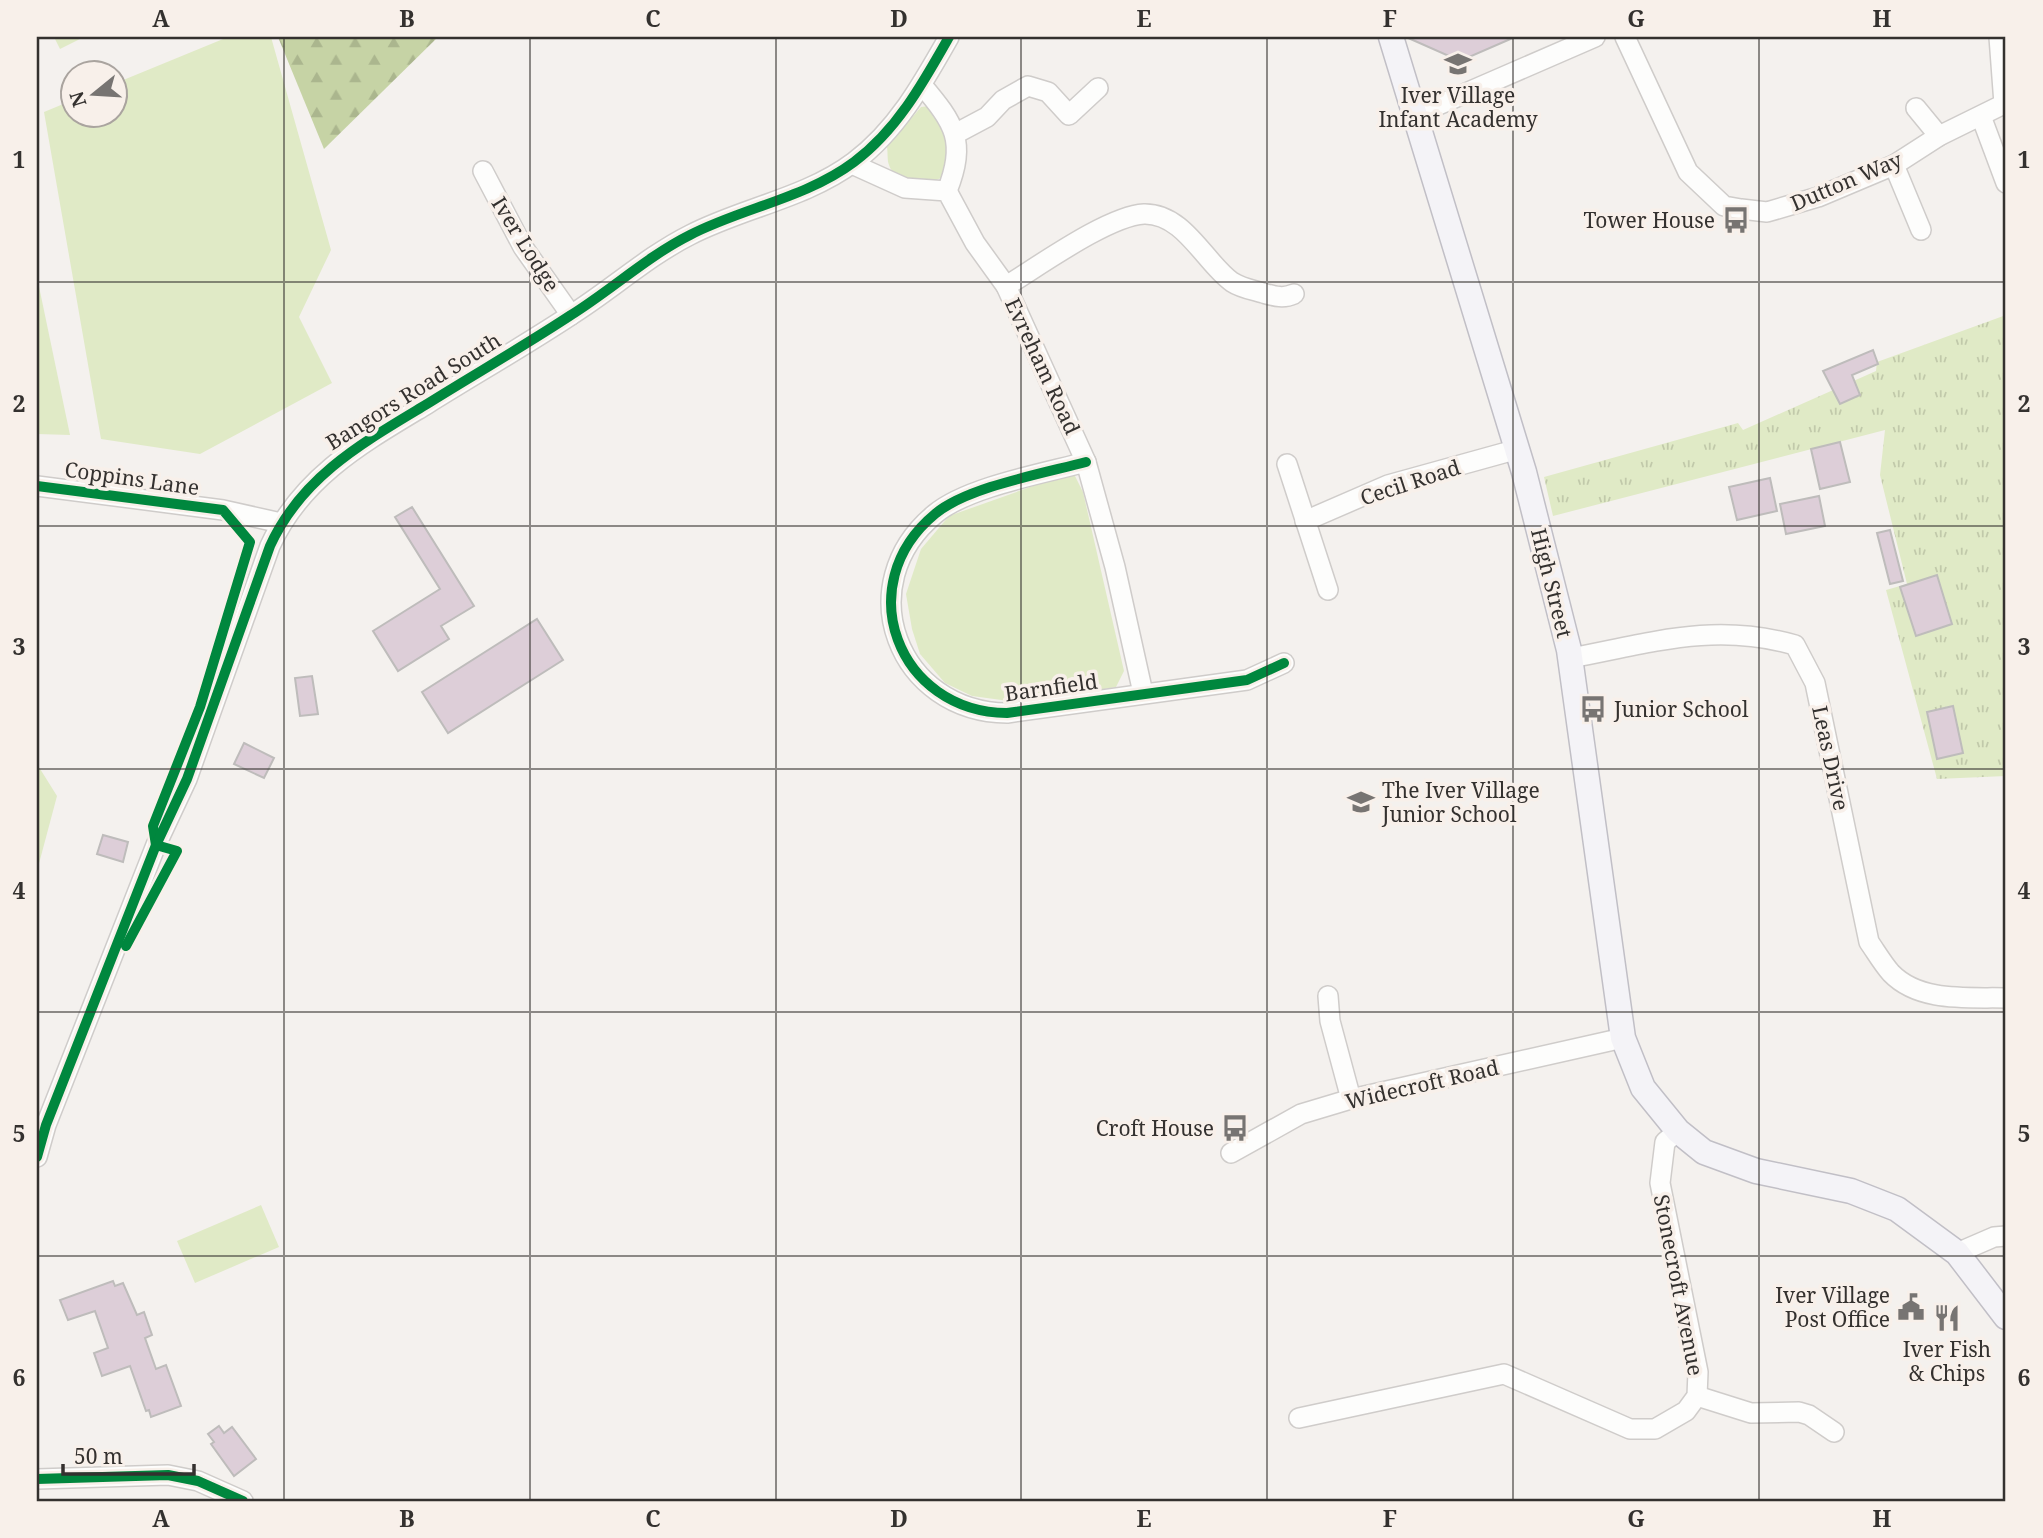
<svg xmlns="http://www.w3.org/2000/svg" width="2043" height="1538" font-family="'Noto Serif',serif">
  <style>
    .grass { fill: #e0eac6 }
    .forest { fill: url(#forest-firs) }
    .park { fill: url(#park-tufts) }
    .building { fill: #ddced8; stroke: #bebcbb; stroke-width: 2 }
    .lines { fill: none; stroke-linecap: round; stroke-linejoin: round }
    .minor-casing { stroke: #cfccca; stroke-width: 22 }
    .major-casing { stroke: #c1bfc6; stroke-width: 27 }
    .minor { stroke: #fdfdfc; stroke-width: 19 }
    .major { stroke: #f4f3f7; stroke-width: 24 }
    .cycleway-casing { stroke: #f8f0ea; stroke-width: 15 }
    .cycleway { stroke: #00873e; stroke-width: 10 }
    .grid { fill: none; stroke: #34312f; stroke-width: 2; stroke-opacity: 0.55 }
    .labels { text-anchor: middle; dominant-baseline: central; stroke-width: 7; stroke-linejoin: round; paint-order: stroke }
    .poi-label { font-size: 21px; fill: #34312f; stroke: #f8f0ea; text-anchor: end }
    .street-label { font-size: 21px; fill: #34312f; stroke: #f8f0ea }
    .neatline { fill: none; stroke: #34312f; stroke-width: 2.5 }
    .grid-label { font-size: 23px; text-anchor: middle; font-weight: bold; fill: #34312f }
  </style>
  <defs>
    <pattern id="forest-firs" width="22" height="20" patternUnits="userSpaceOnUse" patternTransform="scale(1.75)"><rect width="22" height="20" fill="#c6d3a5"/><path d="M5 1l3.5 6h-7zM16 11l3.5 6h-7z" fill="#abb68e"/></pattern>
    <pattern id="park-tufts" width="24" height="20" patternUnits="userSpaceOnUse" patternTransform="scale(1.75)"><rect width="24" height="20" fill="#e0eac6"/><path d="M3 7l-1-3M5 7V3M7 7l1-3M15 17l-1-3M17 17v-4M19 17l1-3" fill="none" stroke="#c1c9aa"/></pattern>
  </defs>
  <rect width="100%" height="100%" fill="#f4f1ee"/>
  <!-- grass -->
  <g class="grass">
    <polygon points="54,37 84,37 60,49"/>
    <polygon points="228,37 271,37 331,250 299,317 332,383 200,454 101,439 44,112 73,100 74,116 116,116 116,83"/>
    <path d="M929,106L939,109L953,157L941,178C926,185 895,184 889,165C887,160 888,153 887,147L921,107Z"/>
    <polygon points="37,277 70,435 37,434"/>
    <polygon points="1064,475 1075,476 1083,492 1124,671 1116,687 1023,703 972,696 945,683 920,654 912,629 906,594 921,549 949,516"/>
    <polygon points="37,764 57,796 37,871"/>
    <polygon points="261,1205 279,1247 195,1283 177,1241"/>
  </g>
  <!-- forest -->
  <polygon class="forest" points="278,37 438,37 324,149"/>
  <!-- park -->
  <polygon class="park" points="2006,315 2006,776 1937,779 1886,590 1907,584 1880,475 1885,430 1553,516 1544,477 1738,423 1743,430 1876,371 1877,362"/>
  <!-- building -->
  <g class="building">
    <polygon points="1406,37 1515,37 1460,61"/>
    <polygon points="1873,350 1878,364 1852,375 1860,395 1840,404 1823,371"/>
    <polygon points="1840,442 1850,482 1820,489 1811,449"/>
    <polygon points="1770,478 1777,511 1737,520 1729,487"/>
    <polygon points="1819,496 1825,526 1786,534 1780,504"/>
    <polygon points="412,507 474,606 441,626 449,639 398,671 373,631 440,589 395,517"/>
    <polygon points="1890,530 1903,581 1890,584 1877,533"/>
    <polygon points="1937,575 1952,624 1916,636 1900,587"/>
    <polygon points="537,619 563,660 448,733 422,692"/>
    <polygon points="312,676 318,714 300,716 295,678"/>
    <polygon points="1953,706 1963,753 1937,759 1927,712"/>
    <polygon points="244,743 274,758 264,778 234,764"/>
    <polygon points="103,835 128,842 123,862 97,854"/>
    <polygon points="113,1281 115,1286 123,1283 137,1315 144,1312 152,1335 145,1338 156,1369 166,1365 181,1406 151,1417 149,1410 146,1411 130,1366 102,1376 94,1353 108,1348 95,1311 68,1320 60,1300"/>
    <polygon points="219,1426 224,1433 232,1427 256,1459 234,1476 211,1444 214,1442 208,1434"/>
  </g>
  <g class="lines">
    <defs>
      <g id="minor">
        <polyline points="1625,37 1688,172 1724,206 1741,209 1767,212 1818,197 1894,165 1939,136 2004,104 1999,37"/>
        <path d="M922,85C954,123 967,141 947,191"/>
        <polyline points="1916,108 1939,136"/>
        <polyline points="1413,116 1595,37"/>
        <polyline points="1981,116 2006,183"/>
        <polyline points="955,134 987,117 1003,100 1028,86 1048,92 1069,115 1098,88"/>
        <polyline points="852,164 905,188 947,191 975,243 1006,286 1086,462 1115,567 1143,693"/>
        <polyline points="1894,165 1921,230"/>
        <polyline points="483,171 523,247 571,315"/>
        <path d="M1006,286C1039,266 1108,216 1144,214C1184,213 1205,263 1232,282C1241,288 1253,290 1263,293C1274,296 1283,299 1294,294"/>
        <path d="M1086,462C1045,473 967,487 935,514C849,585 898,712 1007,713L1247,680L1284,663"/>
        <polyline points="1287,464 1328,590"/>
        <polyline points="37,486 223,510 281,523"/>
        <polyline points="1305,521 1388,485 1518,449"/>
        <path d="M1571,658C1651,643 1714,622 1795,645L1815,683L1869,942C1876,952 1883,964 1891,973C1920,1003 1969,997 2006,998"/>
        <polyline points="1328,996 1330,1021 1351,1099"/>
        <polyline points="1231,1153 1301,1114 1351,1099 1623,1038"/>
        <path d="M37,1157L46,1125L156,845L187,779L270,546C302,476 364,442 427,404C475,374 524,346 571,315C611,290 648,256 690,235C742,208 806,198 854,162C897,130 923,83 949,37"/>
        <polyline points="1957,1253 1994,1237 2006,1236"/>
        <polyline points="1697,1396 1751,1413 1799,1412 1809,1415 1834,1432"/>
        <polyline points="1299,1418 1504,1374 1630,1429 1655,1429 1686,1411 1697,1396 1698,1372 1660,1183 1665,1142 1678,1131"/>
        <polyline points="37,1479 168,1475 198,1481 243,1501"/>
      </g>
      <polyline id="major" points="1391,37 1524,472 1569,650 1623,1038 1643,1088 1678,1131 1704,1152 1756,1171 1851,1191 1897,1209 1957,1253 2006,1317"/>
    </defs>
    <!-- minor casing -->
    <use href="#minor" class="minor-casing"/>
    <!-- major casing -->
    <use href="#major" class="major-casing"/>
    <!-- minor -->
    <use href="#minor" class="minor"/>
    <!-- major -->
    <use href="#major" class="major"/>
    <defs>
      <g id="cycleway">
        <path d="M1086,462C1045,473 967,487 935,514C849,585 898,712 1007,713L1247,680L1284,663"/>
        <polyline points="37,486 223,510 250,542 200,707 153,826 156,845 177,851 126,946"/>
        <path d="M37,1157L46,1125L156,845L187,779L270,546C302,476 364,442 427,404C475,374 524,346 571,315C611,290 648,256 690,235C742,208 806,198 854,162C897,130 923,83 949,37"/>
        <polyline points="37,1479 168,1475 198,1481 243,1501"/>
      </g>
    </defs>
    <!-- cycleway casing -->
    <use href="#cycleway" class="cycleway-casing"/>
    <!-- cycleway -->
    <use href="#cycleway" class="cycleway"/>
  </g>
  <!-- grid -->
  <path class="grid" d="M284,37V1501M530,37V1501M776,37V1501M1021,37V1501M1267,37V1501M1513,37V1501M1759,37V1501M37,282H2006M37,526H2006M37,769H2006M37,1012H2006M37,1256H2006"/>
  <!-- icons -->
  <defs>
    <symbol id="school-bare" viewBox="-9 -9 18 18"><path d="M0-5L7-2L0 1L-7-2ZM-4 1L0 2.5L4 1V4Q0 6-4 4Z" fill="#777472" stroke="#f8f0ea" stroke-width="2.5" paint-order="stroke"/></symbol>
    <symbol id="bus-bare" viewBox="-9 -9 18 18"><path d="M-5-6H5V4H4V6H2V4H-2V6H-4V4H-5ZM-3.5-4V0h7V-4ZM-3.5 1.2v1.5H-2V1.2ZM2 1.2v1.5H3.5V1.2Z" fill="#777472" stroke="#f8f0ea" stroke-width="2.5" paint-order="stroke"/></symbol>
    <symbol id="civic-bare" viewBox="-9 -9 18 18"><path d="M-.6-6.5H3V-4.5H.6V-3L4-1V1h2V6H-6V1h2V-1L-.6-3ZM-1.2 2.5V6h2.4V2.5Z" fill="#777472" stroke="#f8f0ea" stroke-width="2.5" paint-order="stroke"/></symbol>
    <symbol id="restaurant-bare" viewBox="-9 -9 18 18"><path d="M-5-6h1v4h1v-4h1v4h1v-4h1v5L-1.5 .5V6h-2V.5L-5-1ZM5-6V6H3V1.5H1.5Q1.5-4 5-6Z" fill="#777472" stroke="#f8f0ea" stroke-width="2.5" paint-order="stroke"/></symbol>
  </defs>
  <g fill-rule="evenodd">
    <use href="#school-bare" x="1439" y="45" width="38" height="38"/>
    <use href="#bus-bare" x="1717" y="201" width="38" height="38"/>
    <use href="#bus-bare" x="1574" y="690" width="38" height="38"/>
    <use href="#school-bare" x="1342" y="783" width="38" height="38"/>
    <use href="#bus-bare" x="1216" y="1109" width="38" height="38"/>
    <use href="#civic-bare" x="1892" y="1288" width="38" height="38"/>
    <use href="#restaurant-bare" x="1928" y="1299" width="38" height="38"/>
  </g>
  <g class="labels">
    <!-- poi labels -->
    <g class="poi-label">
      <text x="1458" y="95" text-anchor="middle">Iver Village<tspan x="1458" dy="24">Infant Academy</tspan></text>
      <text x="1715" y="220">Tower House</text>
      <text x="1614" y="709" text-anchor="start">Junior School</text>
      <text x="1382" y="790" text-anchor="start">The Iver Village<tspan x="1382" dy="24">Junior School</tspan></text>
      <text x="1214" y="1128">Croft House</text>
      <text x="1890" y="1295">Iver Village<tspan x="1890" dy="24">Post Office</tspan></text>
      <text x="1947" y="1349" text-anchor="middle">Iver Fish<tspan x="1947" dy="24">&amp; Chips</tspan></text>
    </g>
    <!-- street labels -->
    <g class="street-label">
      <text transform="translate(1846 181) rotate(-23)">Dutton Way</text>
      <text transform="translate(526 244) rotate(58)">Iver Lodge</text>
      <text transform="translate(1043 366) rotate(65)">Evreham Road</text>
      <text transform="translate(413 391) rotate(-32)">Bangors Road South</text>
      <text transform="translate(132 478) rotate(8)">Coppins Lane</text>
      <text transform="translate(1410 482) rotate(-18)">Cecil Road</text>
      <text transform="translate(1552 583) rotate(76)">High Street</text>
      <text transform="translate(1051 687) rotate(-8)">Barnfield</text>
      <text transform="translate(1831 758) rotate(78)">Leas Drive</text>
      <text transform="translate(1422 1084) rotate(-13)">Widecroft Road</text>
      <text transform="translate(1679 1285) rotate(79)">Stonecroft Avenue</text>
    </g>
  </g>
  <!-- border -->
  <rect width="2043" height="1538" fill="none" stroke="#f8f0ea" stroke-width="77"/>
  <!-- north arrow -->
  <g transform="translate(94 94) rotate(252)"><circle r="33" fill="#f8f0ea" stroke="#aaa49f" stroke-width="2"/>
  <path d="M0-5L12 26L0 18L-12 26Z" fill="#777472"/>
  <text y="-10" font-size="19" font-weight="bold" text-anchor="middle" fill="#34312f">N</text>
  </g>
  <!-- scale -->
  <path d="M63 1464v10h131v-10" fill="none" stroke="#34312f" stroke-width="3.5"/>
  <text x="74" y="1464" font-size="21" fill="#34312f" stroke="#f8f0ea" stroke-width="5" paint-order="stroke">50 m</text>
  <rect x="38" y="38" width="1966" height="1462" class="neatline"/>
  <g class="grid-label">
    <text x="161" y="27">A</text>
    <text x="407" y="27">B</text>
    <text x="653" y="27">C</text>
    <text x="899" y="27">D</text>
    <text x="1144" y="27">E</text>
    <text x="1390" y="27">F</text>
    <text x="1636" y="27">G</text>
    <text x="1882" y="27">H</text>
    <text x="19" y="168">1</text>
    <text x="2024" y="168">1</text>
    <text x="19" y="412">2</text>
    <text x="2024" y="412">2</text>
    <text x="19" y="655">3</text>
    <text x="2024" y="655">3</text>
    <text x="19" y="899">4</text>
    <text x="2024" y="899">4</text>
    <text x="19" y="1142">5</text>
    <text x="2024" y="1142">5</text>
    <text x="19" y="1386">6</text>
    <text x="2024" y="1386">6</text>
    <text x="161" y="1527">A</text>
    <text x="407" y="1527">B</text>
    <text x="653" y="1527">C</text>
    <text x="899" y="1527">D</text>
    <text x="1144" y="1527">E</text>
    <text x="1390" y="1527">F</text>
    <text x="1636" y="1527">G</text>
    <text x="1882" y="1527">H</text>
  </g>
</svg>
